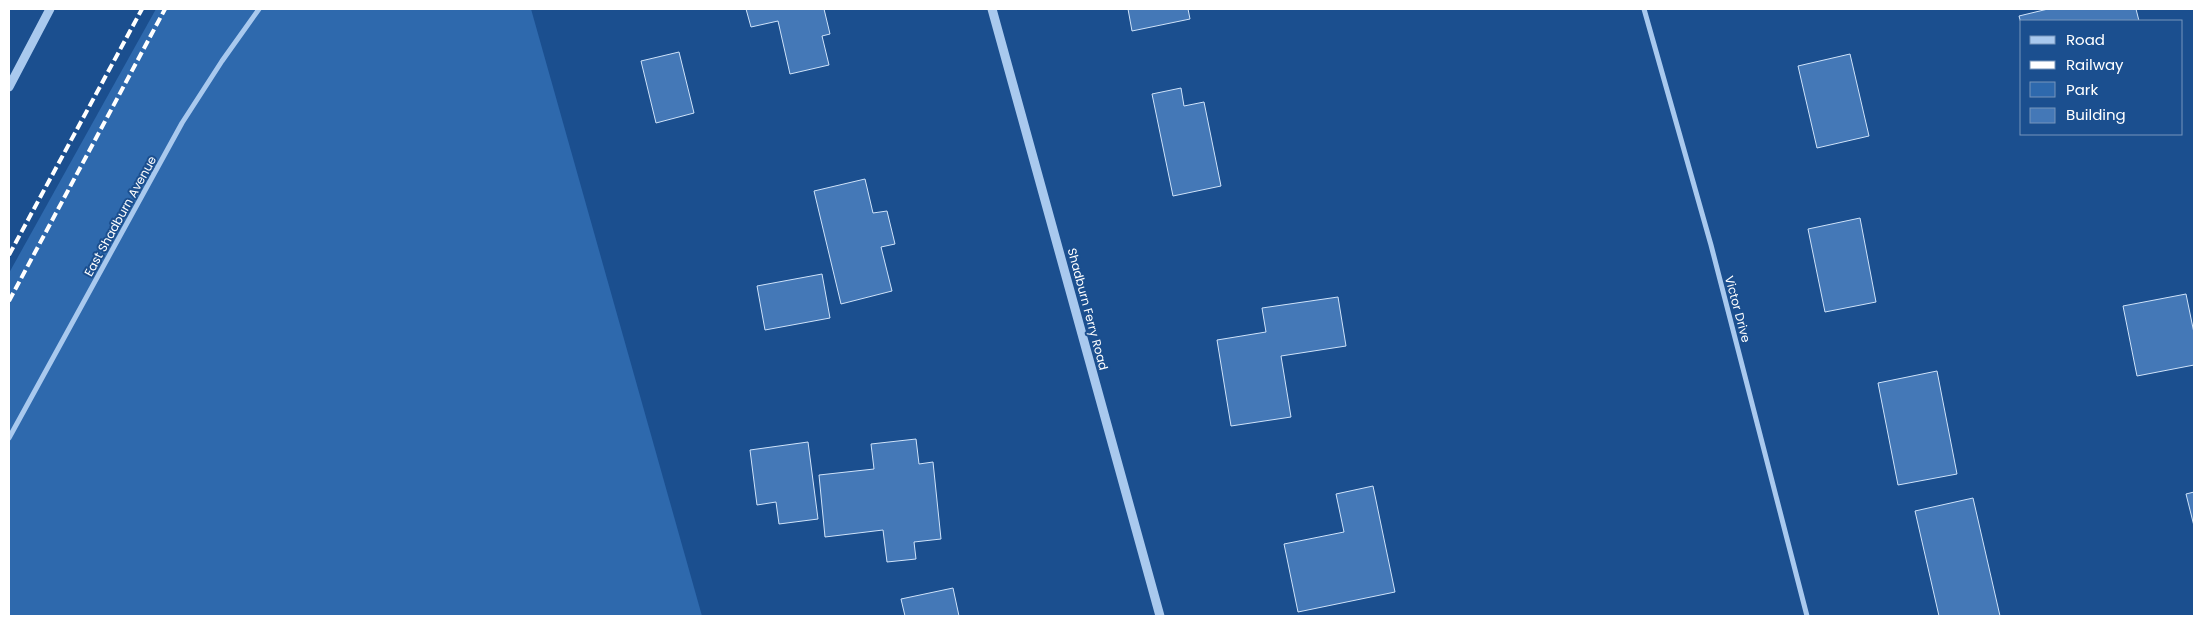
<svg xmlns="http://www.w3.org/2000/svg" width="2203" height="625" font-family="Poppins,sans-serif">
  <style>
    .green { fill: #2e69ad }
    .building { fill: #4478b7; stroke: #cfe3fa }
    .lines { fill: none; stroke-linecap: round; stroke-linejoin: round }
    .minor { stroke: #a9c9ee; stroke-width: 5 }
    .tertiary { stroke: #a9c9ee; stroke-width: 9 }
    .rail { stroke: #fff; stroke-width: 4; stroke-dasharray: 9 4; stroke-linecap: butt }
    .labels { text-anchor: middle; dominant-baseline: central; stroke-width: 4; stroke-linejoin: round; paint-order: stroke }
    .street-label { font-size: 12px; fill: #fff; stroke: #1b4f8f }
  </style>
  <rect width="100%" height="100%" fill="#1b4f8f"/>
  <!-- green -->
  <polygon class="green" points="156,9 531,9 702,616 9,616 9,273"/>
  <!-- building -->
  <g class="building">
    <polygon points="746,9 824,9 830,34 822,36 829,65 790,74 778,21 751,27"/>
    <polygon points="1128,9 1188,9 1190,19 1132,31"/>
    <polygon points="2048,9 2136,9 2139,21 2022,21 2022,27 2019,16"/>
    <polygon points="679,52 694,113 656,123 641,61"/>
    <polygon points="1850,54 1869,136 1817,148 1798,66"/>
    <polygon points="1181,88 1184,106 1204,102 1221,186 1173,196 1152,94"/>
    <polygon points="865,179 873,213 887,211 895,244 881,247 892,291 841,304 814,191"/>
    <polygon points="1860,218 1876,302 1825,312 1808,229"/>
    <polygon points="822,274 830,318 765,330 757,286"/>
    <polygon points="2186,294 2194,333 2194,365 2137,376 2123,306"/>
    <polygon points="1338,297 1346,346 1281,356 1291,417 1231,426 1217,340 1266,332 1262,308"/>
    <polygon points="1937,371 1957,474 1898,485 1878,383"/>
    <polygon points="916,439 919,464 933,462 941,539 914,542 916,559 887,562 883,530 825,537 819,475 874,469 871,444"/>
    <polygon points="808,442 818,519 779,524 776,502 757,505 750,450"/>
    <polygon points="1373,486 1395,592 1298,612 1284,544 1344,532 1336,494"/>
    <polygon points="2194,492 2194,526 2186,494"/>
    <polygon points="1973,498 2000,616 1939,616 1915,511"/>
    <polygon points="953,588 959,616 905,616 901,599"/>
  </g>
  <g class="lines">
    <!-- minor -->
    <g class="minor">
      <polyline points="1644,9 1711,245 1807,616"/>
      <polyline points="9,438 182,123 222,61 259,9"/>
    </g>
    <!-- tertiary -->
    <g class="tertiary">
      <polyline points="992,9 1160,616"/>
      <polyline points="9,87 50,9"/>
    </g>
    <!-- rail -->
    <g class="rail">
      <polyline points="9,255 142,9"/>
      <polyline points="9,301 165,9"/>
    </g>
  </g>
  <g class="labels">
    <!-- street labels -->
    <g class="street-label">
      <text transform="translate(120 216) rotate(-61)">East Shadburn Avenue</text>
      <text transform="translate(1088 309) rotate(75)">Shadburn Ferry Road</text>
      <text transform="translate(1738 309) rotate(75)">Victor Drive</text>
    </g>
  </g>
  <!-- border -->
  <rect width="2203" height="625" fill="none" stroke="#ffffff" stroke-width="20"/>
  <!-- legend -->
  <rect x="2020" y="20" width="162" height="115" fill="#1b4f8f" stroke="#7695bc"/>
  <rect x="2030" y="36" width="25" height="8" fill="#a9c9ee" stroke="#7695bc"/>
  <text x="2066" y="45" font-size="15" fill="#ffffff">Road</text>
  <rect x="2030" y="61" width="25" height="8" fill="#ffffff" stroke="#7695bc"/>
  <text x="2066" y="70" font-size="15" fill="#ffffff">Railway</text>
  <rect x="2030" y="82" width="25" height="15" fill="#2e69ad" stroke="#7695bc"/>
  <text x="2066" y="95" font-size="15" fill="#ffffff">Park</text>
  <rect x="2030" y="108" width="25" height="15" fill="#4478b7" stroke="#7695bc"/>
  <text x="2066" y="120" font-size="15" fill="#ffffff">Building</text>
</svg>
